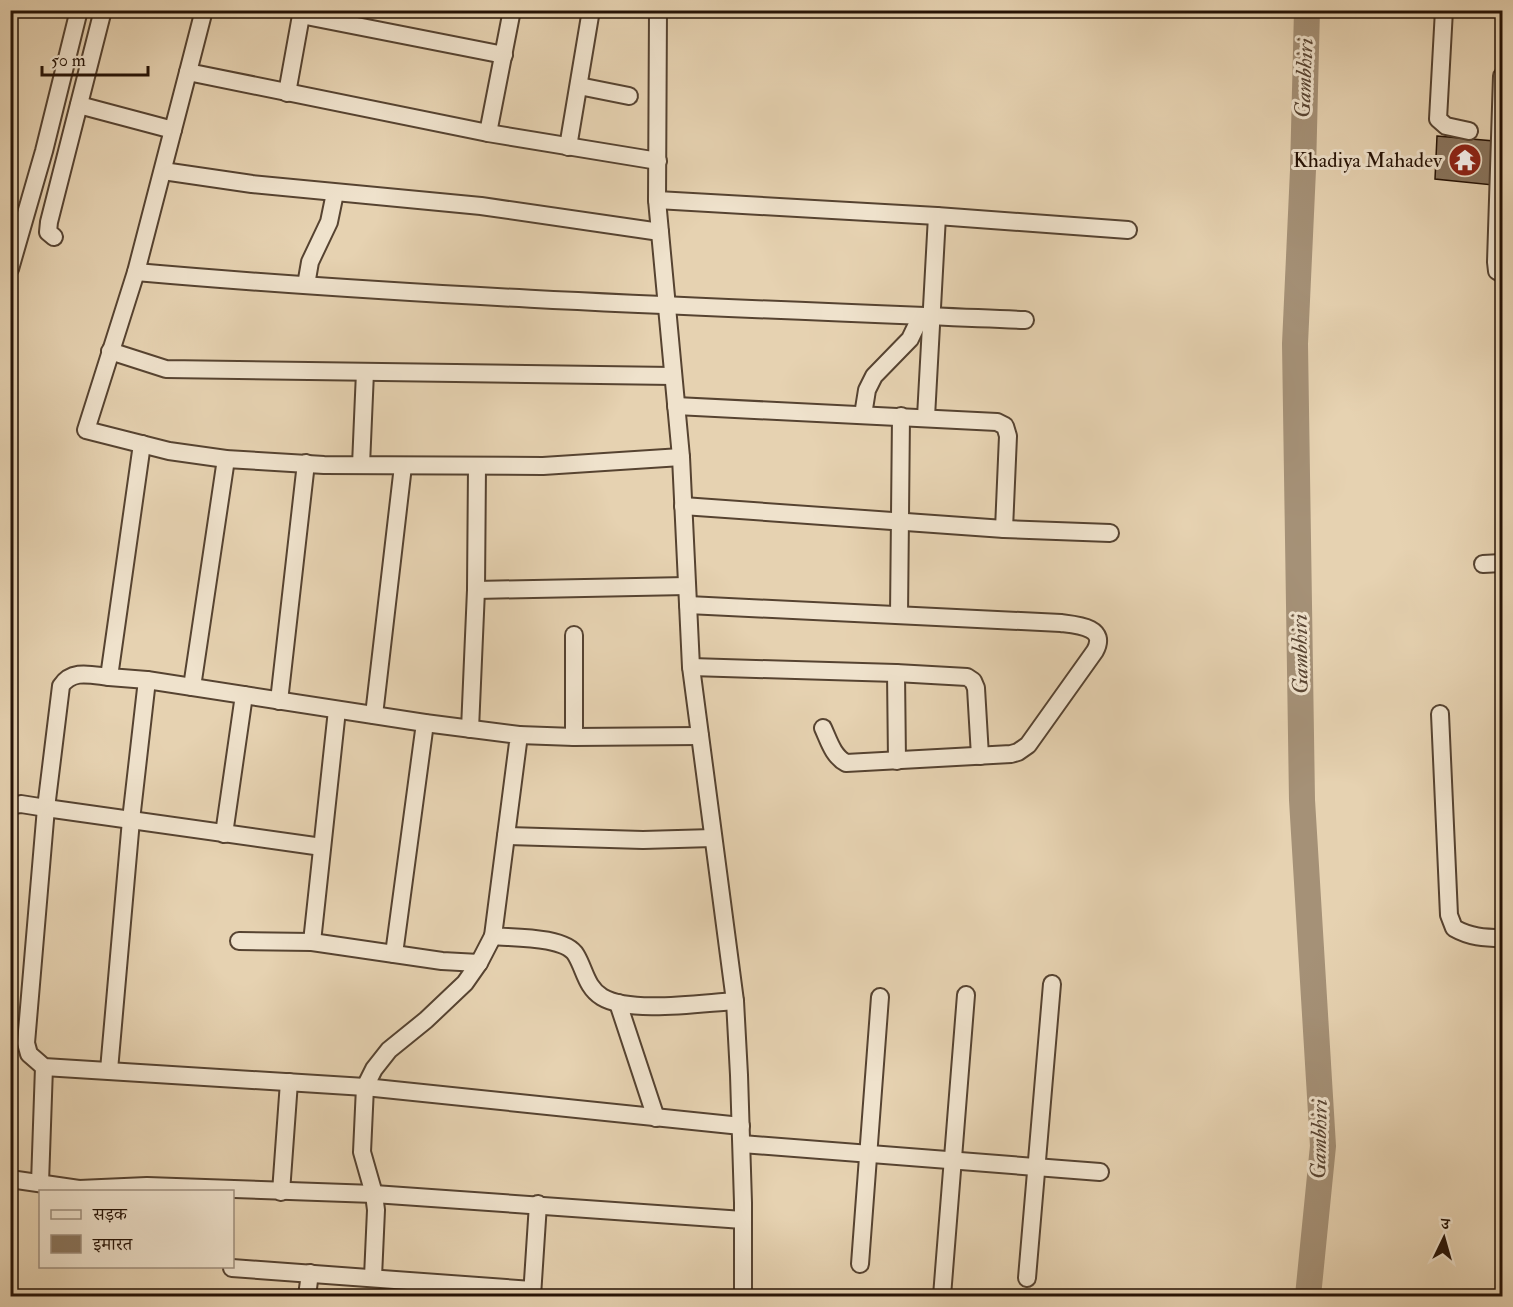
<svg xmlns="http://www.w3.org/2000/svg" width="1513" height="1307" font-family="'IM FELL Double Pica','Noto Serif Devanagari',serif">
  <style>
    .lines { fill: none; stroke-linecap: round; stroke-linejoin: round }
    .river { stroke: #a59177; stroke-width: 26 }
    .building { fill: #8a765f; stroke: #261306; stroke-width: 1.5 }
    .minor-casing { stroke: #564331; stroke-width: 20 }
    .minor { stroke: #efe2cc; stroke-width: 16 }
    .labels { text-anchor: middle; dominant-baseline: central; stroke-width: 6; stroke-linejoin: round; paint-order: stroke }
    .poi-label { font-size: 21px; fill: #261306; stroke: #efe2cc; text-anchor: end }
    .water-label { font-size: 22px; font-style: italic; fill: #594533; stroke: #efe2cc }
  </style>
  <rect width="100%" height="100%" fill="#e6d2b1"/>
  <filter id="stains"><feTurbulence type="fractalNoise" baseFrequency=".00333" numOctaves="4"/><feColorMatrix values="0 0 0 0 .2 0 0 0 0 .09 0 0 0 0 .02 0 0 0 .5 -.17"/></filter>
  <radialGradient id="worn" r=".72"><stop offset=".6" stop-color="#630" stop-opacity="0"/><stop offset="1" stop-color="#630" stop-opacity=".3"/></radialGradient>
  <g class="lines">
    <!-- river -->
    <polyline class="river" points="1307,10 1303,170 1295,344 1302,800 1323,1146 1308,1296"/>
  </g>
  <!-- building -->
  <polygon class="building" points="1437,136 1494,141 1493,185 1435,179"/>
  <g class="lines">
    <defs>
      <g id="minor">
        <polyline points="204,10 188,72 488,133 658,161"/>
        <polyline points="658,10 657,200 681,457 691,667 735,1001 739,1075 743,1203 743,1296"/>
        <polyline points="1444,10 1438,119 1446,126 1469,131"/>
        <polyline points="301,15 504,55"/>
        <polyline points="188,72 136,272 86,430 169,451 226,459 324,465 543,466 681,457"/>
        <polyline points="1502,76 1496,262 1497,271 1502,274"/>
        <polyline points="579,86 629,96"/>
        <polyline points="287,93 302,10"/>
        <polyline points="79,105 173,130"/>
        <polyline points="488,133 512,10"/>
        <polyline points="568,147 591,10"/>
        <polyline points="163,171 252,184 481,206 660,232"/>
        <polyline points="657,200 937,216 1128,230"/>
        <polyline points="54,237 48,232 49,222 103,10"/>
        <polyline points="10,269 44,151 79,10"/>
        <path d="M136,272C432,298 729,308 1025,320"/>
        <polyline points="306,285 310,262 329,222 335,193"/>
        <polyline points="110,351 166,369 673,376"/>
        <polyline points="676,406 997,422 1005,426 1008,436 1004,529"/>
        <polyline points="863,415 867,390 874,376 910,339 921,316"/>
        <polyline points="926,417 937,216"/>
        <path d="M142,444L109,677L147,680L425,723L519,735L493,936C513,938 565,936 576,955C585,970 586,987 602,997C630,1014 701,1003 735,1001"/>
        <polyline points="361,465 365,372"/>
        <polyline points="683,506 1004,529 1110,533"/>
        <polyline points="1483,564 1502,563"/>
        <polyline points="476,590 687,586"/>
        <path d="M688,605L1061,623C1077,625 1108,627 1095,651L1028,745L1018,752L1011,754L846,763C833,756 829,741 823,728"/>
        <polyline points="899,615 901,416"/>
        <polyline points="691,667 896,673 967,677 973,681 976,688 980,756"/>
        <polyline points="896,673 897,761"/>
        <polyline points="192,687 226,459"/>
        <polyline points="279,701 306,463"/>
        <path d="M1440,714L1449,915L1454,928C1470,937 1484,938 1502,938"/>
        <polyline points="374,715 403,466"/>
        <polyline points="470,729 476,590 477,466"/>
        <polyline points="519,735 574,737 700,736"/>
        <polyline points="574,737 574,635"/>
        <path d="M10,806L21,804L46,808L61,686C72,669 91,675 109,677"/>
        <polyline points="224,834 244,695"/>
        <polyline points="506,836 643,840 713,838"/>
        <polyline points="322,847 46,808 26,1043 29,1054 44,1067 365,1087 741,1126"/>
        <polyline points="239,941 312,942 442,961 479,963"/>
        <polyline points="312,942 337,710"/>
        <polyline points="394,954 425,723"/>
        <polyline points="618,1003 656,1118"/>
        <polyline points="109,1070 131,820 147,680"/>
        <polyline points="742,1144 1100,1172"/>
        <polyline points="10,1179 79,1189 147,1186 374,1194 743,1220"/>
        <polyline points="40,1183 44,1067"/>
        <polyline points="281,1192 289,1082"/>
        <polyline points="860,1264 880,997"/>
        <polyline points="232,1268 532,1290"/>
        <polyline points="373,1277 376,1210 374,1194 362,1152 365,1087 374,1069 389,1050 426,1020 465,983 479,963 493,936"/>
        <polyline points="1027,1278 1052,984"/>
        <polyline points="307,1296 310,1273"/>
        <polyline points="532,1296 538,1204"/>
        <polyline points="942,1296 966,995"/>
      </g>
    </defs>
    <!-- minor casing -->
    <use href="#minor" class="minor-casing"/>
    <!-- minor -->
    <use href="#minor" class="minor"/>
  </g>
  <!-- icons -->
  <defs>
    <symbol id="temple-disc" viewBox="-11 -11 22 22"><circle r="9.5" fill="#8f2418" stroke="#efe2cc"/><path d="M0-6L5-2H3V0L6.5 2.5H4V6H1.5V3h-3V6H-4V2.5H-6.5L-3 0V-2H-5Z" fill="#fff"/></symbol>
  </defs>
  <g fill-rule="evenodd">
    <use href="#temple-disc" x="1446" y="141" width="38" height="38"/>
  </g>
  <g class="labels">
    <!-- poi labels -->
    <g class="poi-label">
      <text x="1442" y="160">Khadiya Mahadev</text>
    </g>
    <!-- water labels -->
    <g class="water-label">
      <text transform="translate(1304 78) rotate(-88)">Gambhiri</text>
      <text transform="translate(1300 654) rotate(-91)">Gambhiri</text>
      <text transform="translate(1319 1139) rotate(-89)">Gambhiri</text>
    </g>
  </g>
  <!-- margin -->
  <rect width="1513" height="1307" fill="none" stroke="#e6d2b1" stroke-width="36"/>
  <rect x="12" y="12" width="1489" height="1283" fill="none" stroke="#261306" stroke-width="3"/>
  <rect x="18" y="18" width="1477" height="1271" fill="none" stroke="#261306" stroke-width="1.5"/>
  <!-- legend -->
  <rect x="39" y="1190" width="195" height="78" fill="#efe2cc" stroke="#9f8f7d" stroke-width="1.5"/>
  <rect x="51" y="1210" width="30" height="9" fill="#efe2cc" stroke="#9f8f7d" stroke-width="1.5"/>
  <text x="93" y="1220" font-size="18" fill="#261306">सड़क</text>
  <rect x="51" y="1235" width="30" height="18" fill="#8a765f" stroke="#9f8f7d" stroke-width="1.5"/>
  <text x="93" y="1250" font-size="18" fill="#261306">इमारत</text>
  <!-- north arrow -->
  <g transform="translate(1444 1238) rotate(5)" stroke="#efe2cc" stroke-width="4.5" paint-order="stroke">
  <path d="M0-4.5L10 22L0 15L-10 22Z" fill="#261306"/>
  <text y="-9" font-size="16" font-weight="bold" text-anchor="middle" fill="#261306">उ</text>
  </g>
  <!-- scale -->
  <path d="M42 66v9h106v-9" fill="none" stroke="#261306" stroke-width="3"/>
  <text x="51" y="66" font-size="18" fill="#261306" stroke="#efe2cc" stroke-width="4.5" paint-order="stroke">50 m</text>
  <rect width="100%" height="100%" filter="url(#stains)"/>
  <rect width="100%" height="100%" fill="url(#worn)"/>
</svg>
